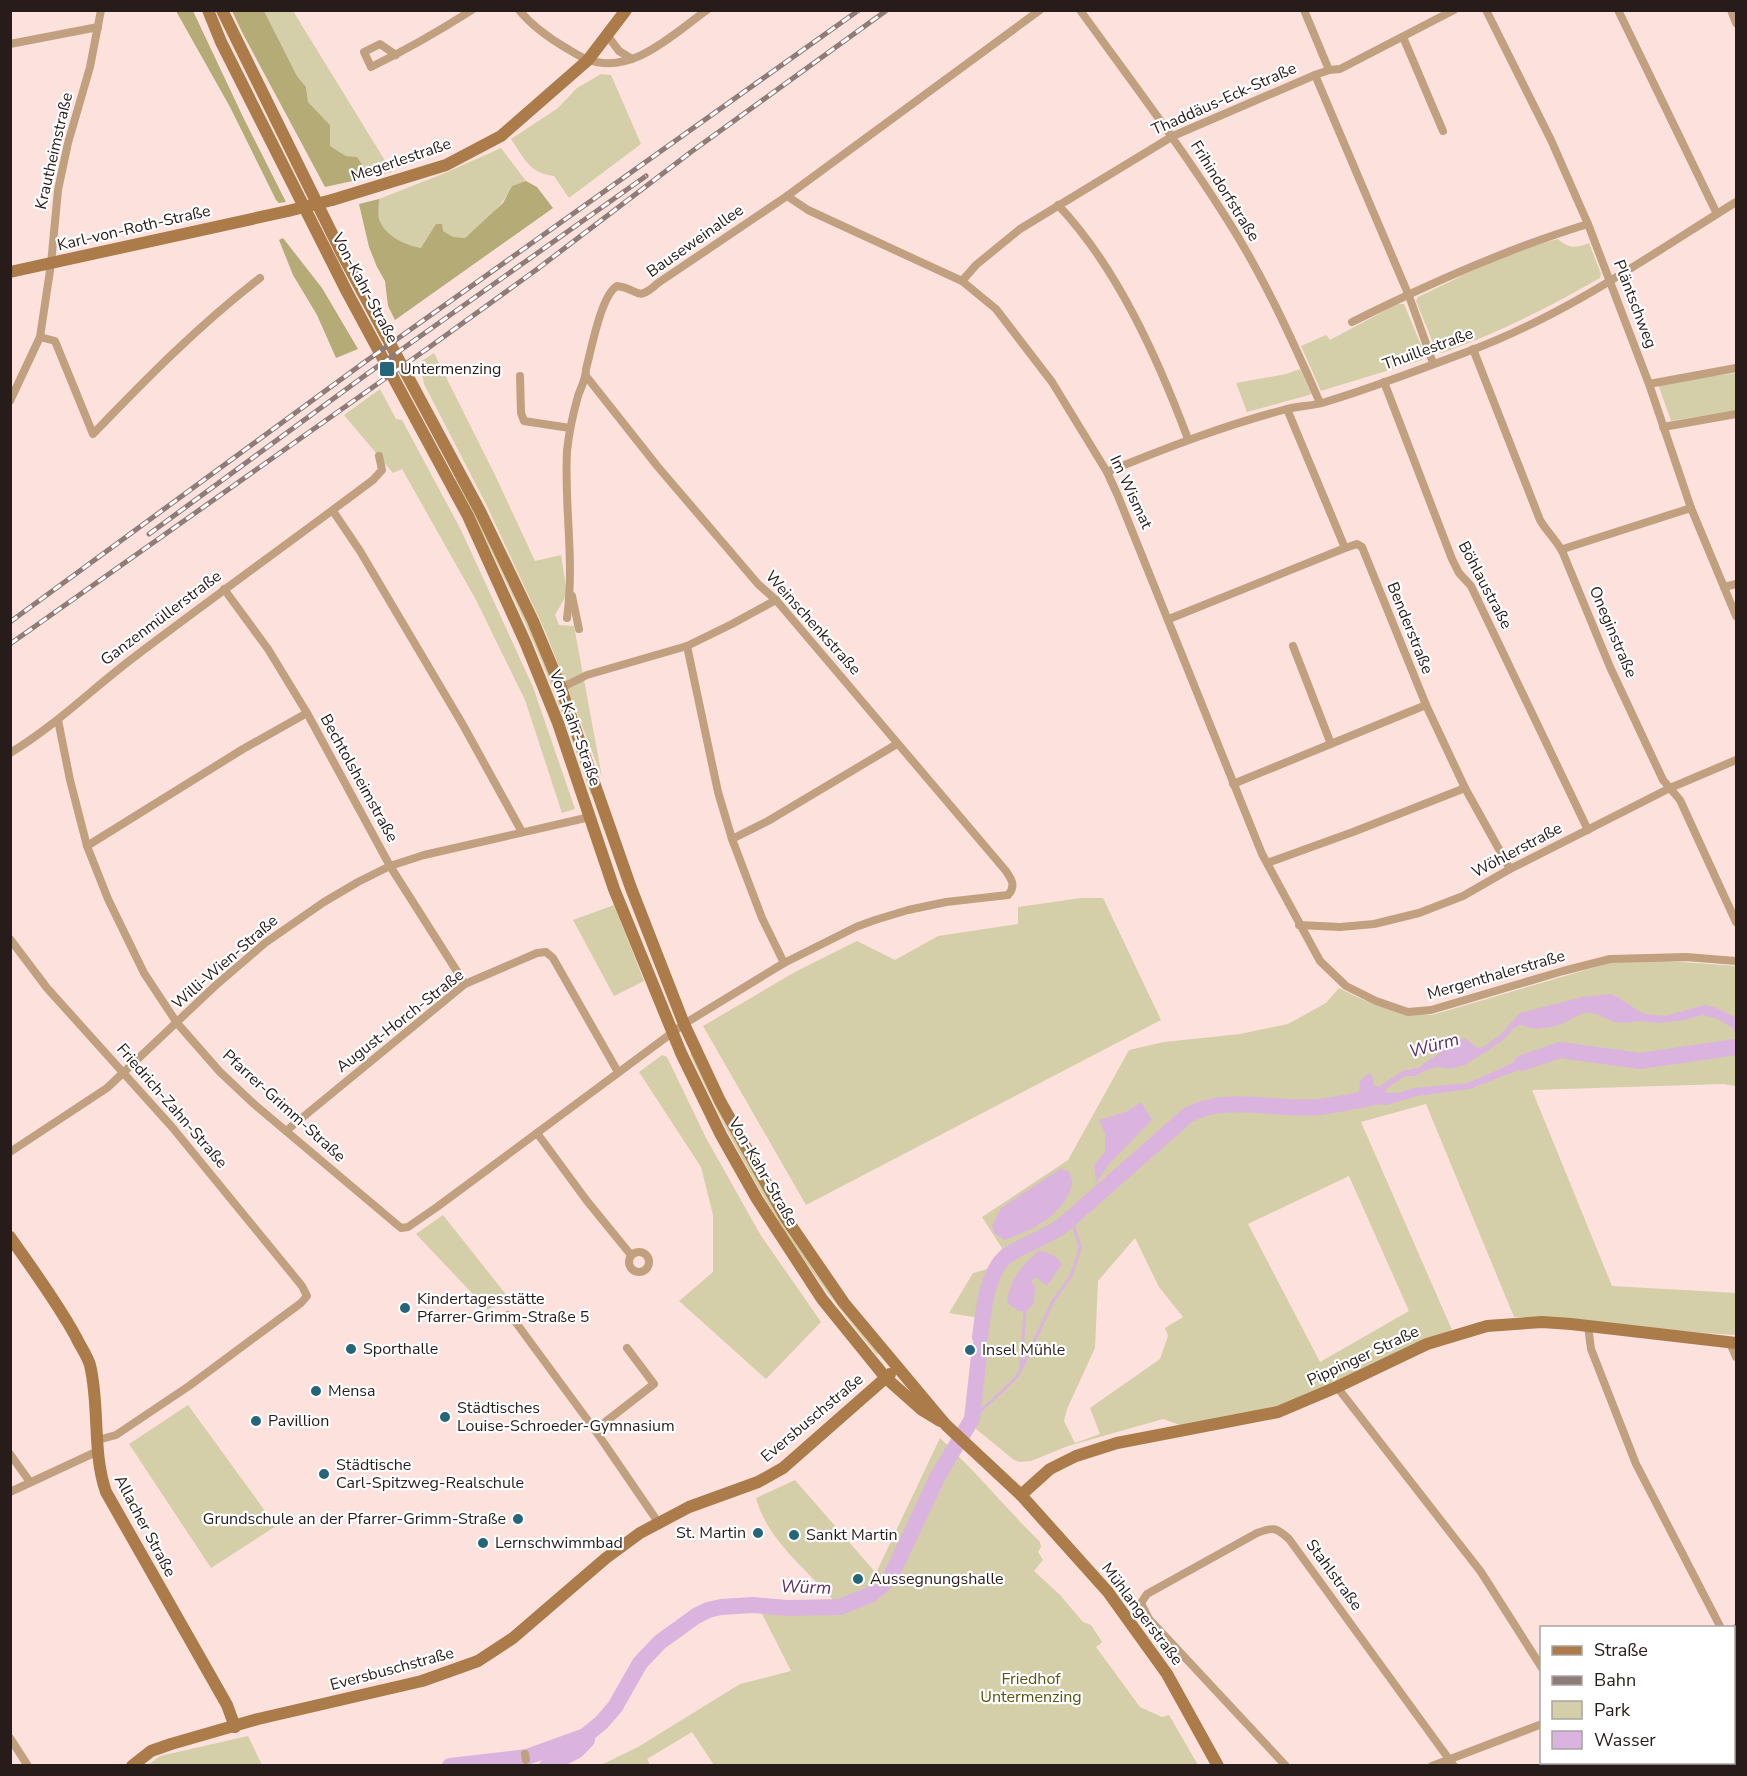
<svg xmlns="http://www.w3.org/2000/svg" width="1747" height="1776" font-family="'Nunito Sans',sans-serif">
  <style>
    .green { fill: #d4cfa9; fill-rule: evenodd }
    .forest { fill: #b4ab77 }
    .water { fill: #dab4de }
    .lines { fill: none; stroke-linecap: round; stroke-linejoin: round }
    .stream { stroke: #dab4de; stroke-width: 3 }
    .river { stroke: #dab4de; stroke-width: 16 }
    .street { stroke: #c1a07f; stroke-width: 8 }
    .secondary { stroke: #ab7b49; stroke-width: 12 }
    .rail-casing { stroke: #8f7b78; stroke-width: 5 }
    .rail { stroke: #fff; stroke-width: 3; stroke-dasharray: 9; stroke-linecap: butt }
    .secondary-bridge { stroke: #ab7b49; stroke-width: 12 }
    .poi-dot { fill: #246579; stroke: #fff; stroke-width: 2 }
    .labels { text-anchor: middle; dominant-baseline: central; stroke-width: 4.5; stroke-linejoin: round; paint-order: stroke }
    .street-label { font-size: 16px; fill: #281c1a; stroke: #fff }
    .poi-label { font-size: 16px; fill: #281c1a; stroke: #fff; text-anchor: start }
    .park-label { font-size: 16px; fill: #5b5111; stroke: #fff }
    .water-label { font-size: 18px; font-style: italic; fill: #5f3064; stroke: #fff }
  </style>
  <rect width="100%" height="100%" fill="#fde1dc"/>
  <!-- green -->
  <g class="green">
    <polygon points="264,11 293,11 392,172 371,177 357,157 346,156 330,146 330,125 308,102 306,87 297,76"/>
    <path d="M601,74L611,75L641,144L569,198L554,176C529,173 524,158 511,139L558,108L577,88Z"/>
    <path d="M501,148L526,181L512,186C500,210 485,221 465,238L452,237L443,231L430,236L421,248C405,245 385,236 379,219C378,213 379,205 379,199L445,173Z"/>
    <path d="M1558,239C1569,249 1576,248 1589,243L1601,274L1600,278C1549,307 1497,334 1442,353L1436,350L1416,301L1418,297C1464,275 1509,251 1558,239Z"/>
    <polygon points="1397,304 1404,304 1425,355 1422,360 1321,391 1301,346 1326,335 1330,340"/>
    <polygon points="434,353 495,475 535,561 561,555 567,594 555,615 559,625 574,626 602,777 546,633 486,504 424,384 420,362"/>
    <polygon points="1300,369 1311,393 1309,395 1247,412 1236,383 1286,374"/>
    <polygon points="1736,373 1736,410 1671,421 1658,384"/>
    <polygon points="380,389 396,419 402,420 461,530 533,687 575,809 562,813 525,700 476,600 402,469 393,473 344,415"/>
    <path d="M458,477L543,656L595,793L591,795C581,766 571,737 560,708C531,629 493,554 455,479Z"/>
    <polygon points="1081,898 1103,898 1161,1020 806,1205 703,1026 795,972 857,941 895,960 938,936 1018,924 1018,907"/>
    <polygon points="614,905 644,981 614,996 573,920"/>
    <path d="M1616,961H1669L1736,966V1086L1723,1084L1532,1090L1612,1286L1736,1293V1335C1662,1331 1589,1320 1514,1317L1426,1104L1361,1122L1452,1330L1428,1339L1289,1404L1241,1415L1180,1425L1163,1419L1068,1446L1031,1461L1019,1462L1014,1460L964,1419L974,1386L979,1318L949,1313L973,1273L992,1268L1002,1248L982,1217L1068,1160L1129,1050L1164,1042L1240,1034L1288,1024L1326,1003L1339,988C1370,1004 1397,1015 1432,1015ZM1349,1176L1409,1311L1320,1362L1248,1224ZM1135,1238L1159,1287L1183,1317L1165,1328L1168,1336L1160,1359L1090,1408L1100,1434L1075,1443L1064,1421L1067,1409L1095,1348L1098,1281Z"/>
    <path d="M692,1053L736,1142L745,1149L881,1350L877,1355C849,1320 821,1286 796,1248C755,1187 721,1121 690,1054Z"/>
    <polygon points="662,1055 667,1057 706,1138 760,1234 821,1322 766,1379 679,1301 713,1272 713,1215 701,1167 639,1072"/>
    <polygon points="443,1215 508,1297 488,1310 416,1234"/>
    <polygon points="188,1405 276,1526 211,1568 129,1444"/>
    <path d="M940,1438C975,1471 1006,1508 1040,1542L1041,1547L1038,1552L1043,1560L1034,1571L1060,1595L1083,1622L1091,1625L1102,1642L1096,1647L1140,1707L1162,1717L1169,1715L1198,1765H714L692,1732L647,1759L650,1765H601L638,1747L740,1684L791,1671L757,1604L839,1607C811,1572 768,1543 756,1498L795,1480L876,1573Z"/>
    <polygon points="248,1736 262,1765 148,1765 160,1756"/>
  </g>
  <!-- forest -->
  <g class="forest">
    <polygon points="176,11 193,11 244,119 286,202 279,203 276,200 230,107"/>
    <polygon points="232,11 264,11 297,76 306,87 308,102 330,125 330,146 346,156 357,157 371,177 325,187 242,32"/>
    <path d="M526,181L537,187L553,208L395,320L388,306L385,281L377,267L369,247L359,204L379,199C379,205 378,213 379,219C385,236 405,245 421,248L436,224H442L443,231L453,237L465,238L503,203L512,186Z"/>
    <polygon points="283,238 322,288 358,349 336,358 317,315 293,275 279,240"/>
  </g>
  <!-- water -->
  <g class="water">
    <polygon points="1612,994 1644,1014 1665,1016 1704,1005 1715,1007 1736,1018 1736,1038 1734,1029 1718,1019 1702,1015 1684,1020 1657,1023 1639,1021 1625,1023 1614,1022 1593,1013 1583,1013 1557,1026 1535,1029 1520,1025 1514,1028 1502,1041 1465,1065 1449,1069 1439,1067 1429,1069 1415,1076 1405,1076 1386,1089 1386,1093 1399,1093 1413,1088 1468,1083 1540,1051 1544,1060 1470,1089 1417,1096 1387,1105 1370,1104 1350,1108 1349,1095 1359,1092 1360,1081 1369,1073 1372,1076 1374,1085 1379,1087 1402,1071 1418,1068 1456,1041 1465,1038 1477,1048 1483,1047 1499,1036 1520,1013 1582,997"/>
    <polygon points="1141,1102 1152,1120 1109,1164 1096,1183 1094,1165 1105,1152 1105,1134 1099,1120 1128,1111"/>
    <path d="M1060,1169L1068,1171C1075,1181 1072,1188 1067,1197C1053,1221 1029,1231 1004,1240L994,1233L992,1226L1001,1208Z"/>
    <path d="M1040,1250L1055,1256L1062,1264L1047,1286L1035,1277L1031,1282L1035,1286L1034,1303L1027,1311H1019L1007,1303C1009,1281 1023,1263 1040,1250Z"/>
  </g>
  <g class="lines">
    <!-- stream -->
    <g class="stream">
      <polyline points="1021,1366 1025,1311"/>
      <polyline points="972,1419 1013,1381 1020,1372 1053,1301 1071,1276 1078,1256 1080,1246 1071,1219"/>
    </g>
    <!-- river -->
    <g class="river">
      <polyline points="1522,1063 1560,1050 1640,1061 1736,1047"/>
      <path d="M980,1337C983,1313 987,1269 1008,1255C1025,1244 1045,1238 1062,1226L1188,1115C1227,1094 1277,1111 1320,1107C1337,1105 1354,1101 1371,1098"/>
      <polyline points="450,1766 527,1757 585,1736 601,1723 615,1707 640,1663 660,1642 696,1616 708,1610 721,1607 753,1605 787,1608 840,1607 872,1594 890,1578 938,1476 972,1419 980,1347"/>
      <polyline points="547,1766 576,1751 587,1740"/>
    </g>
    <!-- street -->
    <g class="street">
      <path d="M519,10C532,26 549,38 566,48C573,52 580,57 587,59C631,77 673,34 707,10"/>
      <path d="M1080,10C1129,78 1180,145 1225,216C1263,275 1292,339 1320,403"/>
      <polyline points="1304,10 1329,70"/>
      <polyline points="1486,10 1551,140 1588,224 1649,384 1691,508 1736,616"/>
      <polyline points="1618,10 1717,214"/>
      <polyline points="1731,10 1736,23"/>
      <polyline points="607,35 619,51 632,59"/>
      <polyline points="1403,37 1443,131"/>
      <polyline points="10,44 98,27"/>
      <path d="M396,55L380,44L364,52L371,67C406,50 439,31 472,10"/>
      <polyline points="1315,75 1409,296 1433,363"/>
      <polyline points="787,196 808,210 962,281 996,309 1052,382 1107,472 1118,496 1262,854 1320,961 1346,986 1376,1001 1408,1012 1431,1010 1563,971 1610,959 1686,957 1736,961"/>
      <path d="M1058,205C1117,267 1158,359 1188,439"/>
      <polyline points="962,281 976,265 1020,229 1173,136 1315,75 1329,70 1340,69 1454,10"/>
      <path d="M1352,322C1428,284 1506,249 1588,224"/>
      <path d="M40,337L55,341L93,434C146,379 199,325 260,278"/>
      <path d="M1473,349L1540,520C1548,534 1561,544 1565,558L1610,667L1663,780L1680,800L1736,922"/>
      <polyline points="520,376 521,413 524,421 570,428"/>
      <polyline points="1384,382 1452,559 1459,573 1471,586 1588,830"/>
      <polyline points="1649,384 1736,368"/>
      <polyline points="10,401 40,337 51,264 58,190 68,143 90,67 101,10"/>
      <polyline points="1287,409 1345,548 1357,544 1362,547 1426,705 1465,788 1510,869"/>
      <polyline points="1663,427 1736,414"/>
      <path d="M1107,472C1166,448 1225,425 1287,409C1298,406 1311,406 1322,403C1373,388 1423,368 1472,350C1567,314 1651,255 1736,202"/>
      <polyline points="333,511 360,551 463,725 522,832"/>
      <polyline points="1563,549 1691,508"/>
      <polyline points="1724,587 1736,584"/>
      <polyline points="224,589 268,649 307,713 390,866 465,984"/>
      <polyline points="572,596 579,629"/>
      <path d="M567,618C575,562 564,506 567,451C569,432 573,414 578,396C581,387 586,379 586,369C591,351 601,295 617,286C639,288 635,304 658,283L787,196L1040,10"/>
      <polyline points="1169,619 1345,548"/>
      <polyline points="687,646 718,792 732,839 762,918 784,963"/>
      <polyline points="1293,646 1331,744"/>
      <polyline points="561,688 587,675 687,646 732,624 776,600"/>
      <path d="M58,720L70,780L87,846L108,899L144,973L177,1023L220,1072L254,1104L401,1228L408,1227L437,1207L684,1024L784,963L856,927L875,920L908,910L946,902L1008,895C1016,886 1012,880 1006,871L776,600L758,584L658,467L586,376"/>
      <path d="M10,753C55,726 92,689 133,658C212,598 293,540 373,480L382,470L379,456"/>
      <polyline points="1233,784 1426,705"/>
      <polyline points="732,839 768,821 897,744"/>
      <polyline points="87,846 243,749 307,713"/>
      <polyline points="1267,863 1353,832 1465,788"/>
      <polyline points="1299,925 1340,927 1374,924 1419,913 1463,896 1510,869 1670,788 1736,760"/>
      <polyline points="10,939 47,988 172,1127 302,1286 307,1296 301,1303 189,1386 116,1435 98,1440"/>
      <polyline points="286,1131 465,984 537,953 546,952 553,958 618,1072"/>
      <polyline points="537,1133 587,1201 631,1255"/>
      <polyline points="10,1152 107,1088 215,986 265,943 324,902 358,882 390,866 424,855 590,817"/>
      <circle cx="639" cy="1262" r="10"/>
      <polyline points="508,1315 514,1320 595,1430 658,1522"/>
      <polyline points="1588,1326 1591,1349 1636,1464 1721,1628"/>
      <polyline points="1730,1343 1736,1357"/>
      <polyline points="1337,1387 1481,1572 1542,1668"/>
      <polyline points="595,1430 654,1384 627,1348"/>
      <polyline points="10,1454 30,1482"/>
      <polyline points="10,1492 98,1451"/>
      <polyline points="1734,1630 1736,1628"/>
      <polyline points="1734,1647 1736,1651"/>
      <polyline points="10,1738 28,1766"/>
      <polyline points="525,1754 526,1760"/>
      <polyline points="1600,1762 1601,1766"/>
      <path d="M1286,1766L1149,1619L1141,1603L1147,1594L1257,1533C1273,1527 1276,1527 1289,1539L1454,1766"/>
      <polyline points="1432,1766 1542,1724"/>
    </g>
    <!-- secondary -->
    <g class="secondary">
      <polyline points="208,10 221,42 347,292 468,516 526,644 558,723 614,889 681,1053 721,1135 757,1199 822,1299 886,1378 922,1410 940,1421"/>
      <polyline points="222,10 342,254 480,511 533,621 561,688 631,888 684,1024 720,1101 785,1217 844,1303 946,1425 1021,1495 1108,1592 1167,1674 1218,1766"/>
      <polyline points="332,200 446,165 501,136 588,60 626,10"/>
      <polyline points="10,272 288,211"/>
      <path d="M10,1237C33,1270 57,1302 76,1337C80,1346 87,1355 90,1365C100,1407 92,1452 106,1492L227,1705L235,1727"/>
      <polyline points="1021,1495 1050,1469 1076,1456 1117,1443 1278,1412 1337,1387 1427,1344 1487,1326 1542,1322 1571,1324 1736,1343"/>
      <polyline points="132,1766 151,1751 171,1744 258,1719 422,1681 478,1661 513,1638 606,1558 640,1533 689,1507 758,1482 783,1468 890,1374"/>
    </g>
    <defs>
      <g id="rail">
        <polyline points="149,534 367,374 646,176"/>
        <polyline points="10,622 362,364 859,10"/>
        <polyline points="10,644 431,346 536,270 691,152 887,10"/>
      </g>
    </defs>
    <!-- rail casing -->
    <use href="#rail" class="rail-casing"/>
    <!-- rail -->
    <use href="#rail" class="rail"/>
    <!-- secondary-bridge -->
    <polyline class="secondary-bridge" points="288,211 332,200"/>
  </g>
  <!-- markers -->
  <g class="poi-dot">
    <rect x="379" y="361" width="16" height="16" rx="3"/>
    <circle cx="405" cy="1308" r="6"/>
    <circle cx="351" cy="1349" r="6"/>
    <circle cx="970" cy="1350" r="6"/>
    <circle cx="316" cy="1391" r="6"/>
    <circle cx="445" cy="1417" r="6"/>
    <circle cx="256" cy="1421" r="6"/>
    <circle cx="324" cy="1474" r="6"/>
    <circle cx="518" cy="1519" r="6"/>
    <circle cx="758" cy="1533" r="6"/>
    <circle cx="794" cy="1535" r="6"/>
    <circle cx="483" cy="1543" r="6"/>
    <circle cx="858" cy="1579" r="6"/>
  </g>
  <g class="labels">
    <!-- street labels -->
    <g class="street-label">
      <text transform="translate(1224 99) rotate(-24)">Thaddäus-Eck-Straße</text>
      <text transform="translate(54 151) rotate(-77)">Krautheimstraße</text>
      <text transform="translate(401 160) rotate(-19)">Megerlestraße</text>
      <text transform="translate(1225 191) rotate(58)">Frihindorfstraße</text>
      <text transform="translate(134 228) rotate(-13)">Karl-von-Roth-Straße</text>
      <text transform="translate(695 241) rotate(-35)">Bauseweinallee</text>
      <text transform="translate(365 288) rotate(62)">Von-Kahr-Straße</text>
      <text transform="translate(1635 304) rotate(69)">Pläntschweg</text>
      <text transform="translate(1428 349) rotate(-20)">Thuillestraße</text>
      <text transform="translate(1131 492) rotate(65)">Im Wismat</text>
      <text transform="translate(1485 585) rotate(62)">Böhlaustraße</text>
      <text transform="translate(161 618) rotate(-37)">Ganzenmüllerstraße</text>
      <text transform="translate(813 623) rotate(48)">Weinschenkstraße</text>
      <text transform="translate(1410 628) rotate(68)">Benderstraße</text>
      <text transform="translate(1613 632) rotate(67)">Oneginstraße</text>
      <text transform="translate(575 728) rotate(70)">Von-Kahr-Straße</text>
      <text transform="translate(359 778) rotate(61)">Bechtolsheimstraße</text>
      <text transform="translate(1517 850) rotate(-28)">Wöhlerstraße</text>
      <text transform="translate(225 962) rotate(-41)">Willi-Wien-Straße</text>
      <text transform="translate(1496 975) rotate(-16)">Mergenthalerstraße</text>
      <text transform="translate(400 1021) rotate(-38)">August-Horch-Straße</text>
      <text transform="translate(172 1106) rotate(49)">Friedrich-Zahn-Straße</text>
      <text transform="translate(284 1106) rotate(42)">Pfarrer-Grimm-Straße</text>
      <text transform="translate(763 1172) rotate(60)">Von-Kahr-Straße</text>
      <text transform="translate(1363 1356) rotate(-25)">Pippinger Straße</text>
      <text transform="translate(812 1418) rotate(-40)">Eversbuschstraße</text>
      <text transform="translate(145 1526) rotate(62)">Allacher Straße</text>
      <text transform="translate(1334 1575) rotate(54)">Stahlstraße</text>
      <text transform="translate(1142 1614) rotate(53)">Mühlangerstraße</text>
      <text transform="translate(392 1669) rotate(-15)">Eversbuschstraße</text>
    </g>
    <!-- poi labels -->
    <g class="poi-label">
      <text x="400" y="369">Untermenzing</text>
      <text x="417" y="1299">Kindertagesstätte<tspan x="417" dy="18">Pfarrer-Grimm-Straße 5</tspan></text>
      <text x="363" y="1349">Sporthalle</text>
      <text x="982" y="1350">Insel Mühle</text>
      <text x="328" y="1391">Mensa</text>
      <text x="457" y="1408">Städtisches<tspan x="457" dy="18">Louise-Schroeder-Gymnasium</tspan></text>
      <text x="268" y="1421">Pavillion</text>
      <text x="336" y="1465">Städtische<tspan x="336" dy="18">Carl-Spitzweg-Realschule</tspan></text>
      <text x="506" y="1519" text-anchor="end">Grundschule an der Pfarrer-Grimm-Straße</text>
      <text x="746" y="1533" text-anchor="end">St. Martin</text>
      <text x="806" y="1535">Sankt Martin</text>
      <text x="495" y="1543">Lernschwimmbad</text>
      <text x="870" y="1579">Aussegnungshalle</text>
    </g>
    <!-- park labels -->
    <g class="park-label">
      <text x="1031" y="1679">Friedhof<tspan x="1031" dy="18">Untermenzing</tspan></text>
    </g>
    <!-- water labels -->
    <g class="water-label">
      <text transform="translate(1434 1045) rotate(-15)">Würm</text>
      <text transform="translate(806 1587) rotate(2)">Würm</text>
    </g>
  </g>
  <!-- border -->
  <rect width="1747" height="1776" fill="none" stroke="#281c1a" stroke-width="24"/>
  <!-- legend -->
  <rect x="1540" y="1626" width="195" height="138" fill="#ffffff" stroke="#a9a4a3" stroke-width="1.5"/>
  <rect x="1552" y="1646" width="30" height="9" fill="#ab7b49" stroke="#a9a4a3" stroke-width="1.5"/>
  <text x="1594" y="1656" font-size="18" fill="#281c1a">Straße</text>
  <rect x="1552" y="1676" width="30" height="9" fill="#8f7b78" stroke="#a9a4a3" stroke-width="1.5"/>
  <text x="1594" y="1686" font-size="18" fill="#281c1a">Bahn</text>
  <rect x="1552" y="1701" width="30" height="18" fill="#d4cfa9" stroke="#a9a4a3" stroke-width="1.5"/>
  <text x="1594" y="1716" font-size="18" fill="#281c1a">Park</text>
  <rect x="1552" y="1731" width="30" height="18" fill="#dab4de" stroke="#a9a4a3" stroke-width="1.5"/>
  <text x="1594" y="1746" font-size="18" fill="#281c1a">Wasser</text>
</svg>
